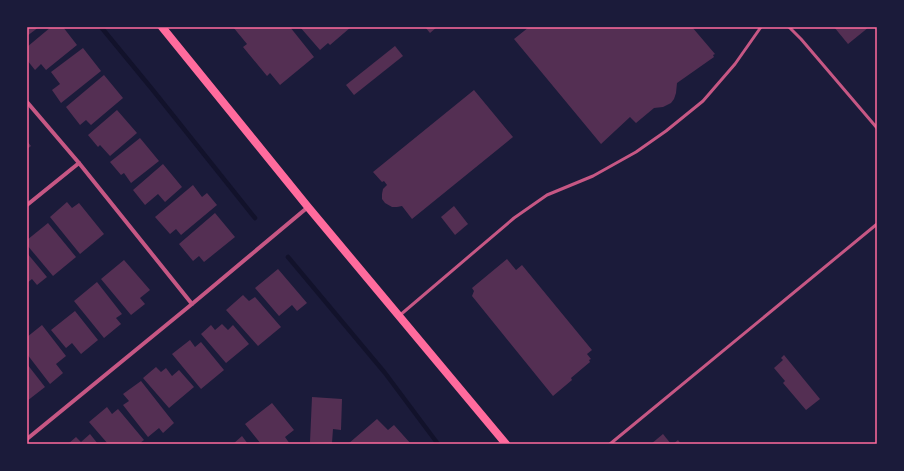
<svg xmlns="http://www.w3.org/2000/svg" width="904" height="471" font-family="Commissioner,sans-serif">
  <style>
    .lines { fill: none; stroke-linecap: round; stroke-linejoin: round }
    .stream { stroke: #12122b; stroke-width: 4.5 }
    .building { fill: #542f53 }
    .service { stroke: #c65784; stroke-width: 3 }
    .minor { stroke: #c65784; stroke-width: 4 }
    .secondary { stroke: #ff6b9d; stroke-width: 8 }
    .neatline { fill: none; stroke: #ff6b9d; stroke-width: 1.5 }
  </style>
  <rect width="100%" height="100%" fill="#1b1b3a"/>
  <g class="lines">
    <!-- stream -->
    <g class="stream">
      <polyline points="101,27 152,89 255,218"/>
      <polyline points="288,257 385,373 438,444"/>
    </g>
  </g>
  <!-- building -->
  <g class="building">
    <polygon points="27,27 39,27 27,36"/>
    <polygon points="51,27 63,27 77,45 46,70 41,64 35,70 27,60 27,47"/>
    <polygon points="233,27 290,27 314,57 280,85 270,73 267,76 243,47 247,44"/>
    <polygon points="300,27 351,27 330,45 328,43 320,50"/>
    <polygon points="425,27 437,27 430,33"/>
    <polygon points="529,27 692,27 715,54 713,55 714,57 677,83 676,93 674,99 671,103 663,107 654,108 636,123 630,117 601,144 514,39"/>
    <polygon points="834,27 869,27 848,44"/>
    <polygon points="395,46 403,56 354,95 346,85"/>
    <polygon points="83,48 101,71 61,103 52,90 60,84 51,72"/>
    <polygon points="104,75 123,98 91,125 86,120 80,125 66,107"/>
    <polygon points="474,90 513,137 412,219 402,206 397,207 392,207 385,203 382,199 382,194 383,189 387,185 384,181 382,182 373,172"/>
    <polygon points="117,110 137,133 110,156 100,145 98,147 88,135"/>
    <polygon points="140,138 159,161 131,183 124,173 121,175 110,162"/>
    <polygon points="27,141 31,146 27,149"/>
    <polygon points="163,164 182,187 165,202 158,194 145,205 133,190"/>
    <polygon points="193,185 202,197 207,193 217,205 181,235 176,229 170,234 155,217"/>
    <polygon points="67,202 72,208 79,203 104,234 80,254 50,217"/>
    <polygon points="454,206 468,224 455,235 441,217"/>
    <polygon points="215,213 235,237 204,262 199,256 193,261 179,244"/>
    <polygon points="48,223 76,257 53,276 27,245 27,240"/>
    <polygon points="27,253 47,277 37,285 32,279 27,283"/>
    <polygon points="507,259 516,270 522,265 592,350 587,354 591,359 589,360 590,362 571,378 572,380 553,396 472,296 474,291 472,288"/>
    <polygon points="124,260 150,290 140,298 145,304 131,315 101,279"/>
    <polygon points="278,269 307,303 297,311 292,305 279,316 255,288"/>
    <polygon points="97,282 122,314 116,318 121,324 104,338 74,301"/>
    <polygon points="243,295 249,301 255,297 281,327 258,346 226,310"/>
    <polygon points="75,311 98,340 81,354 72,343 66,348 51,330"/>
    <polygon points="222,324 228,330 233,325 249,344 226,363 201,334 211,325 215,330"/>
    <polygon points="42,325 66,356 56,364 63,373 50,384 27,354 27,337"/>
    <polygon points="190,340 195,347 201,342 224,370 201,389 172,354"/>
    <polygon points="784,355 820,399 806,410 783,383 785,381 774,368 783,360 781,358"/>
    <polygon points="27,364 45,387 27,401"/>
    <polygon points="156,367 161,372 166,368 172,376 179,370 194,387 169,408 143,378"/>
    <polygon points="141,381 174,423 163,433 159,428 148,437 123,405 129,401 123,394"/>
    <polygon points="312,397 342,399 341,430 333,429 332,443 310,442"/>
    <polygon points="272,403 294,430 285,437 290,444 261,444 245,424"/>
    <polygon points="107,407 112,414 118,409 144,440 139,444 108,444 89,422"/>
    <polygon points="377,419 388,430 394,425 411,444 348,444"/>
    <polygon points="90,434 98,444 68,444 76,437 81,442"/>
    <polygon points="663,434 671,444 651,444"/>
    <polygon points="242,436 248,444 233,444"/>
    <polygon points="678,440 681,444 673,444"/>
  </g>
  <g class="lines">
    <!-- service -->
    <g class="service">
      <polyline points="789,27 801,39 877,128"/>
      <polyline points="399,316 514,218 547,195 593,176 636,152 666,131 703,101 735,64 761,27"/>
      <polyline points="610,444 877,224"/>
    </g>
    <!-- minor -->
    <g class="minor">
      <polyline points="27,102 79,163 192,304"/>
      <polyline points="27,205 79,163"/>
      <polyline points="27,439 192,304 308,207"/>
    </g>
    <!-- secondary -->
    <polyline class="secondary" points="162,27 308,207 506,444"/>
  </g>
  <!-- border -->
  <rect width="904" height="471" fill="none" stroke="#1b1b3a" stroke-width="56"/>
  <rect x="28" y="28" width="848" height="415" class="neatline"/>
</svg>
